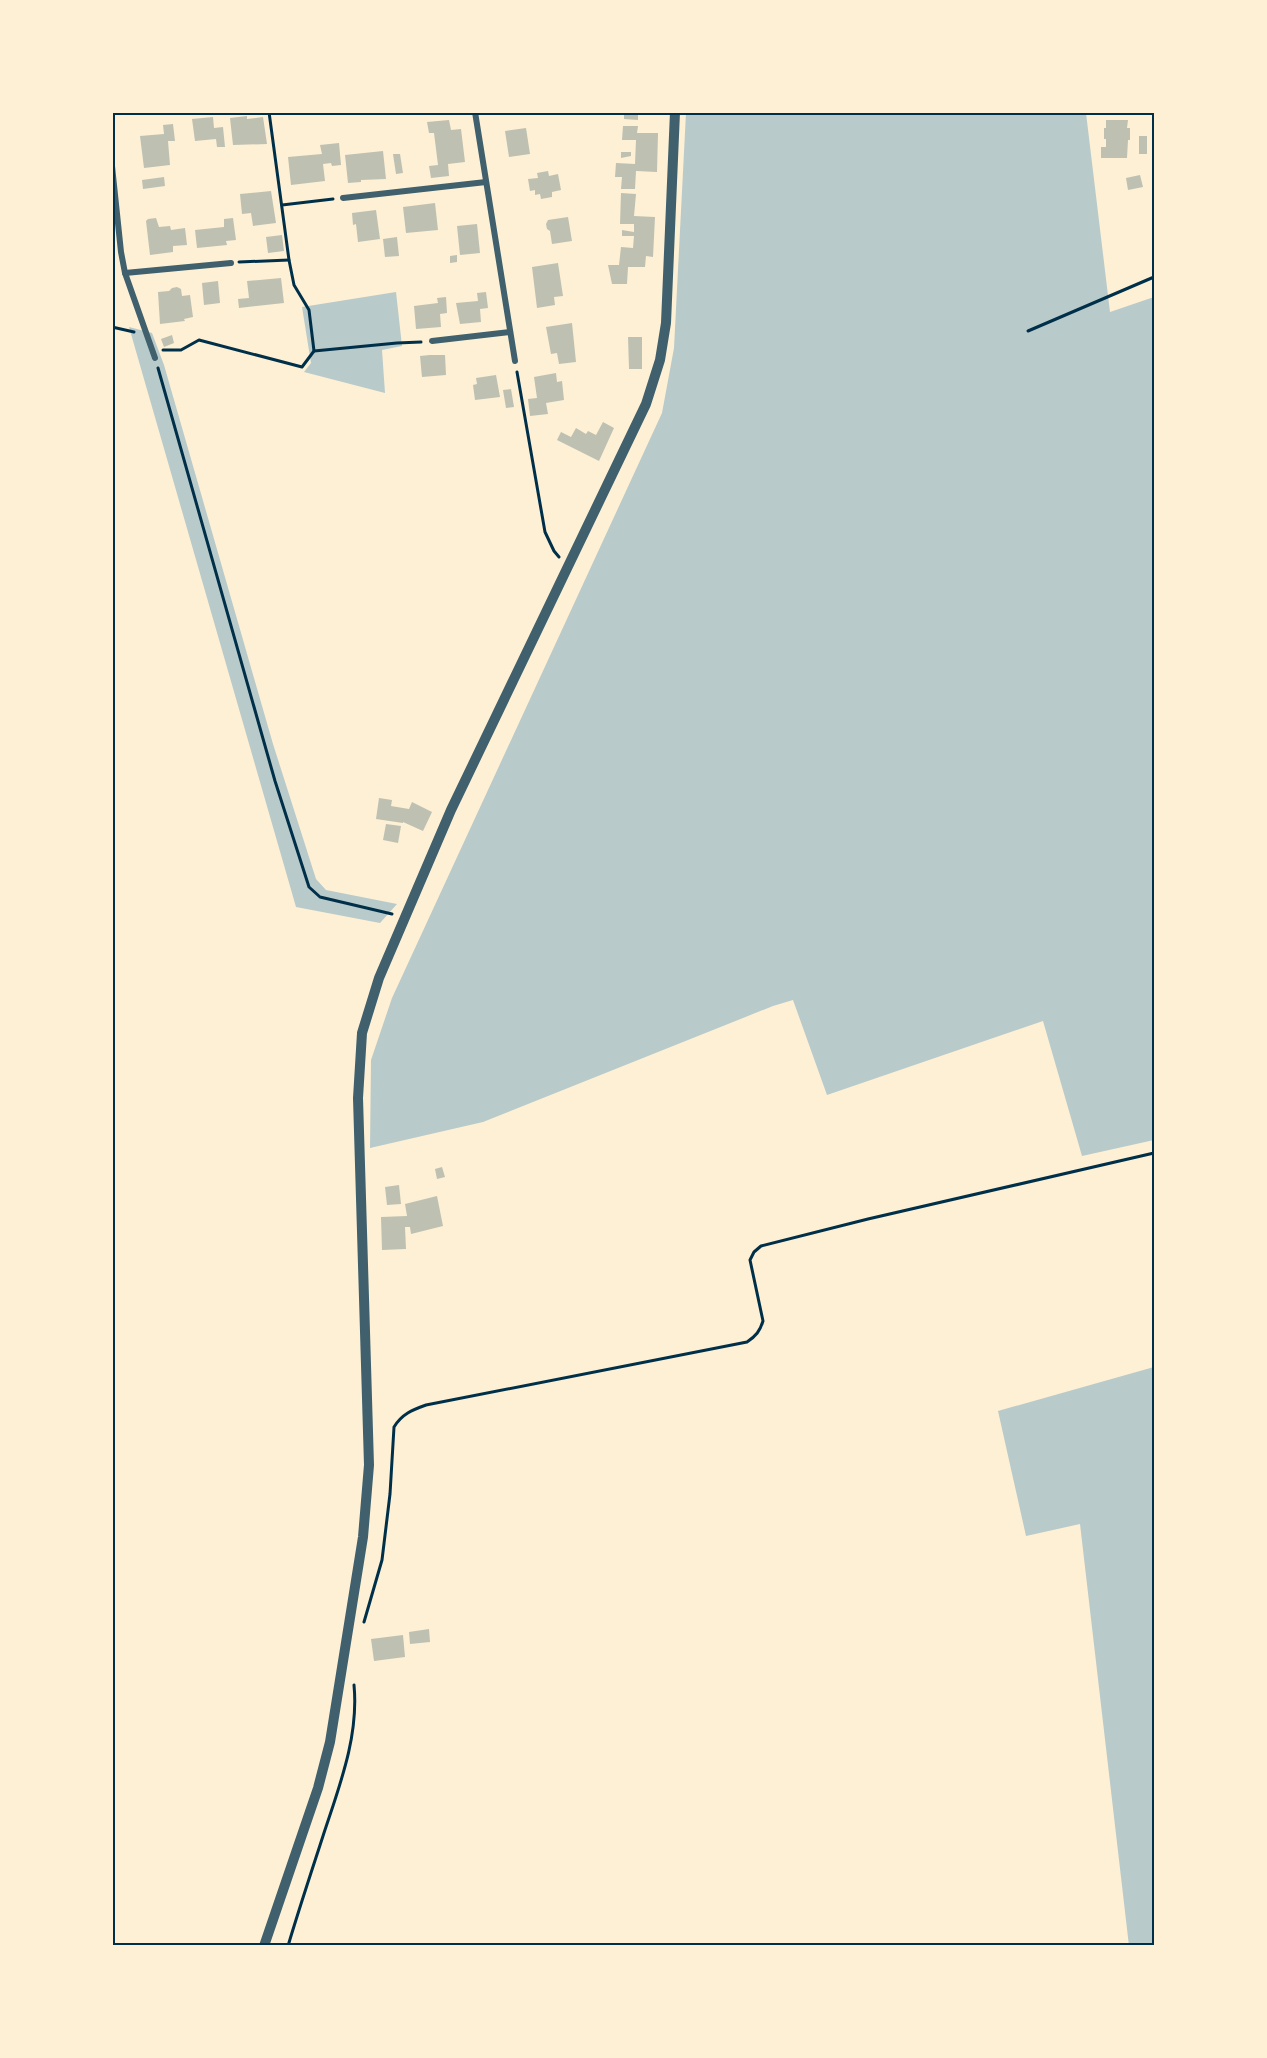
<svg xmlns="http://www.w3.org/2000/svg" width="1267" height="2058" font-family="'Work Sans',sans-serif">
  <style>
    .green { fill: #b9caca }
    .building { fill: #bec0b2 }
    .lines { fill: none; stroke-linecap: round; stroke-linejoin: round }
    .path { stroke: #003049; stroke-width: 3 }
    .minor { stroke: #3f606c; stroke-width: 6 }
    .tertiary { stroke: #3f606c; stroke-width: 10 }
    .neatline { fill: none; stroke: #003049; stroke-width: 2 }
  </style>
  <rect width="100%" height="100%" fill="#fdf0d5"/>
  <!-- green -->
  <g class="green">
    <polygon points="686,113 1086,113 1110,312 1154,297 1154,1140 1082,1156 1043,1021 827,1095 793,1000 773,1006 483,1122 370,1148 371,1060 392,998 662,413 674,348"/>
    <polygon points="396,292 402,346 382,350 385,393 304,372 311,363 302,307"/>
    <polygon points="129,327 152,333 164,365 273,744 316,879 326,890 397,904 380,923 296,907"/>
    <polygon points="1154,1367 1154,1945 1129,1946 1080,1524 1026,1536 998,1411"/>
  </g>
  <!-- building -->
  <g class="building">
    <polygon points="624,112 638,112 638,120 624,119"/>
    <polygon points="247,116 247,119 263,117 267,144 233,145 230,118"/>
    <polygon points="213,117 214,128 223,127 225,147 217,147 216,139 195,141 192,119"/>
    <polygon points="449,120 451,130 461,129 465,162 448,164 449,176 431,178 429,166 438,165 434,133 429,133 427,122"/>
    <polygon points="1106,120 1128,120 1127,128 1130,128 1130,140 1128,140 1127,158 1101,158 1101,147 1106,147 1106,139 1104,139 1104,128 1106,128"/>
    <polygon points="173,124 175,141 168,141 170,165 144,168 140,136 164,134 163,125"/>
    <polygon points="623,126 638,126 637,133 658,133 657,172 636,171 635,189 621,189 622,177 615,177 616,163 635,164 636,140 622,140"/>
    <polygon points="526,128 530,154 509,157 505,131"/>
    <rect x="1139" y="136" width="8" height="18"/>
    <polygon points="339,143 341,165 332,166 331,163 323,164 325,181 291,185 288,157 322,154 320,145"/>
    <polygon points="383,151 386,179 361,180 361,182 348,183 345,155"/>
    <polygon points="621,152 631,152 631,156 621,158"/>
    <polygon points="393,154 400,154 403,173 396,174"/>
    <polygon points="548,171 549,176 558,174 561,190 552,192 552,197 541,199 540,194 535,195 535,190 530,191 528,179 538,178 537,173"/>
    <polygon points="1140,175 1143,187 1128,190 1126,178"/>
    <polygon points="164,177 165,186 143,189 142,180"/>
    <polygon points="271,191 276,223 253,226 251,213 242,214 240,194"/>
    <polygon points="621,193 636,194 634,216 655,217 653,257 646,256 645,267 628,267 627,284 612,284 608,265 619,265 621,247 633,248 634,236 622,236 622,230 634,232 634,224 620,224"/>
    <polygon points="435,203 438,230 406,233 403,207"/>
    <polygon points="376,210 380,239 358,242 356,224 353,225 352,213"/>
    <polygon points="568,217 572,241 552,244 550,231 547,229 546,224 548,220"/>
    <polygon points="156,218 159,227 170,226 171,230 185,228 187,245 173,246 173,252 150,255 146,221 148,219"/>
    <polygon points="233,218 236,240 226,241 227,245 197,248 195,230 224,227 224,219"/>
    <polygon points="477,224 480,253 460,255 457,226"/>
    <polygon points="282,235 284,251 268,253 266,237"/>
    <polygon points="397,237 399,256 385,257 383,239"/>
    <polygon points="457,255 457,262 450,263 450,256"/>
    <polygon points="558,263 563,296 554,297 555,305 537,308 532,267"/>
    <polygon points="281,278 284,303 239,308 238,299 249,298 247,281"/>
    <polygon points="218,281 220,303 204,305 202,283"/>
    <polygon points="177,287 181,289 182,296 190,295 193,317 184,319 185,321 160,324 158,292 169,291 172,288"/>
    <polygon points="486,292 488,308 480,309 481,322 460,324 456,303 478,301 477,293"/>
    <polygon points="446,297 447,313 440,314 441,327 416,329 414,306 438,303 437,298"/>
    <polygon points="572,323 576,362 559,364 557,353 551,354 546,327"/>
    <polygon points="172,335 174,343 164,347 161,339"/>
    <polygon points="628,337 642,337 642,369 629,369"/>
    <polygon points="430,355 445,355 446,375 422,377 420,356"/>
    <polygon points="556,373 557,382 562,381 564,400 546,403 548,414 530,416 528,399 537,398 534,377"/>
    <polygon points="496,375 500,397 475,400 473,385 477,384 476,378"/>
    <polygon points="511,389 514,407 506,408 503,390"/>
    <polygon points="603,422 614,428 599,461 557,440 561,432 571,437 576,428 586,434 588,431 596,435"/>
    <polygon points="379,798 392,800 391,806 409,809 412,802 432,812 423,831 403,822 403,823 376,819"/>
    <polygon points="386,824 401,826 398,843 383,840"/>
    <polygon points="442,1167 445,1177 437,1179 435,1169"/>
    <polygon points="399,1185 401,1204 387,1205 385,1187"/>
    <polygon points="437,1196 443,1226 411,1234 410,1227 405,1227 406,1249 382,1250 381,1217 407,1216 405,1204"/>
    <polygon points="429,1629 430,1642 410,1644 409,1632"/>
    <polygon points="403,1635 405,1657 374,1661 371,1639"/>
  </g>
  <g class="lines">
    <!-- path -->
    <g class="path">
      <polyline points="282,205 333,199"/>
      <polyline points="239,262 289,260"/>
      <polyline points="112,327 134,332"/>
      <polyline points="1028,331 1154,277"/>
      <polyline points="163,350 181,350 199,340 302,367 314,351 309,310 294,285 289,260 269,112"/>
      <polyline points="314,351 397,343 421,342"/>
      <polyline points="158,368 275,781 309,887 320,897 392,914"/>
      <polyline points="517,372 545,532 554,551 559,557"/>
      <path d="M364,1622L382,1560L390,1494L394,1427C402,1414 412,1410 426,1405L747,1342C756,1336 760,1331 763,1321L750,1260L754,1252L761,1246L868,1219L1154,1153"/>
      <path d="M288,1946C299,1909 311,1873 323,1836C339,1787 359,1737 354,1685"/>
    </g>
    <!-- minor -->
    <g class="minor">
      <polyline points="475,112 515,361"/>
      <polyline points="112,166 121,252 125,273 155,358"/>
      <polyline points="343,198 486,182"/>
      <polyline points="125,273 231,263"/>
      <polyline points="432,341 510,332"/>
    </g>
    <!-- tertiary -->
    <polyline class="tertiary" points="264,1946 318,1788 330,1742 363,1537 369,1465 358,1098 362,1033 379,978 451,810 646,404 660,360 666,323 675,112"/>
  </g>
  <!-- border -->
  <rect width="1267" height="2058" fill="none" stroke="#fdf0d5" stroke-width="228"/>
  <rect x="114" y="114" width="1039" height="1830" class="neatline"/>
</svg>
